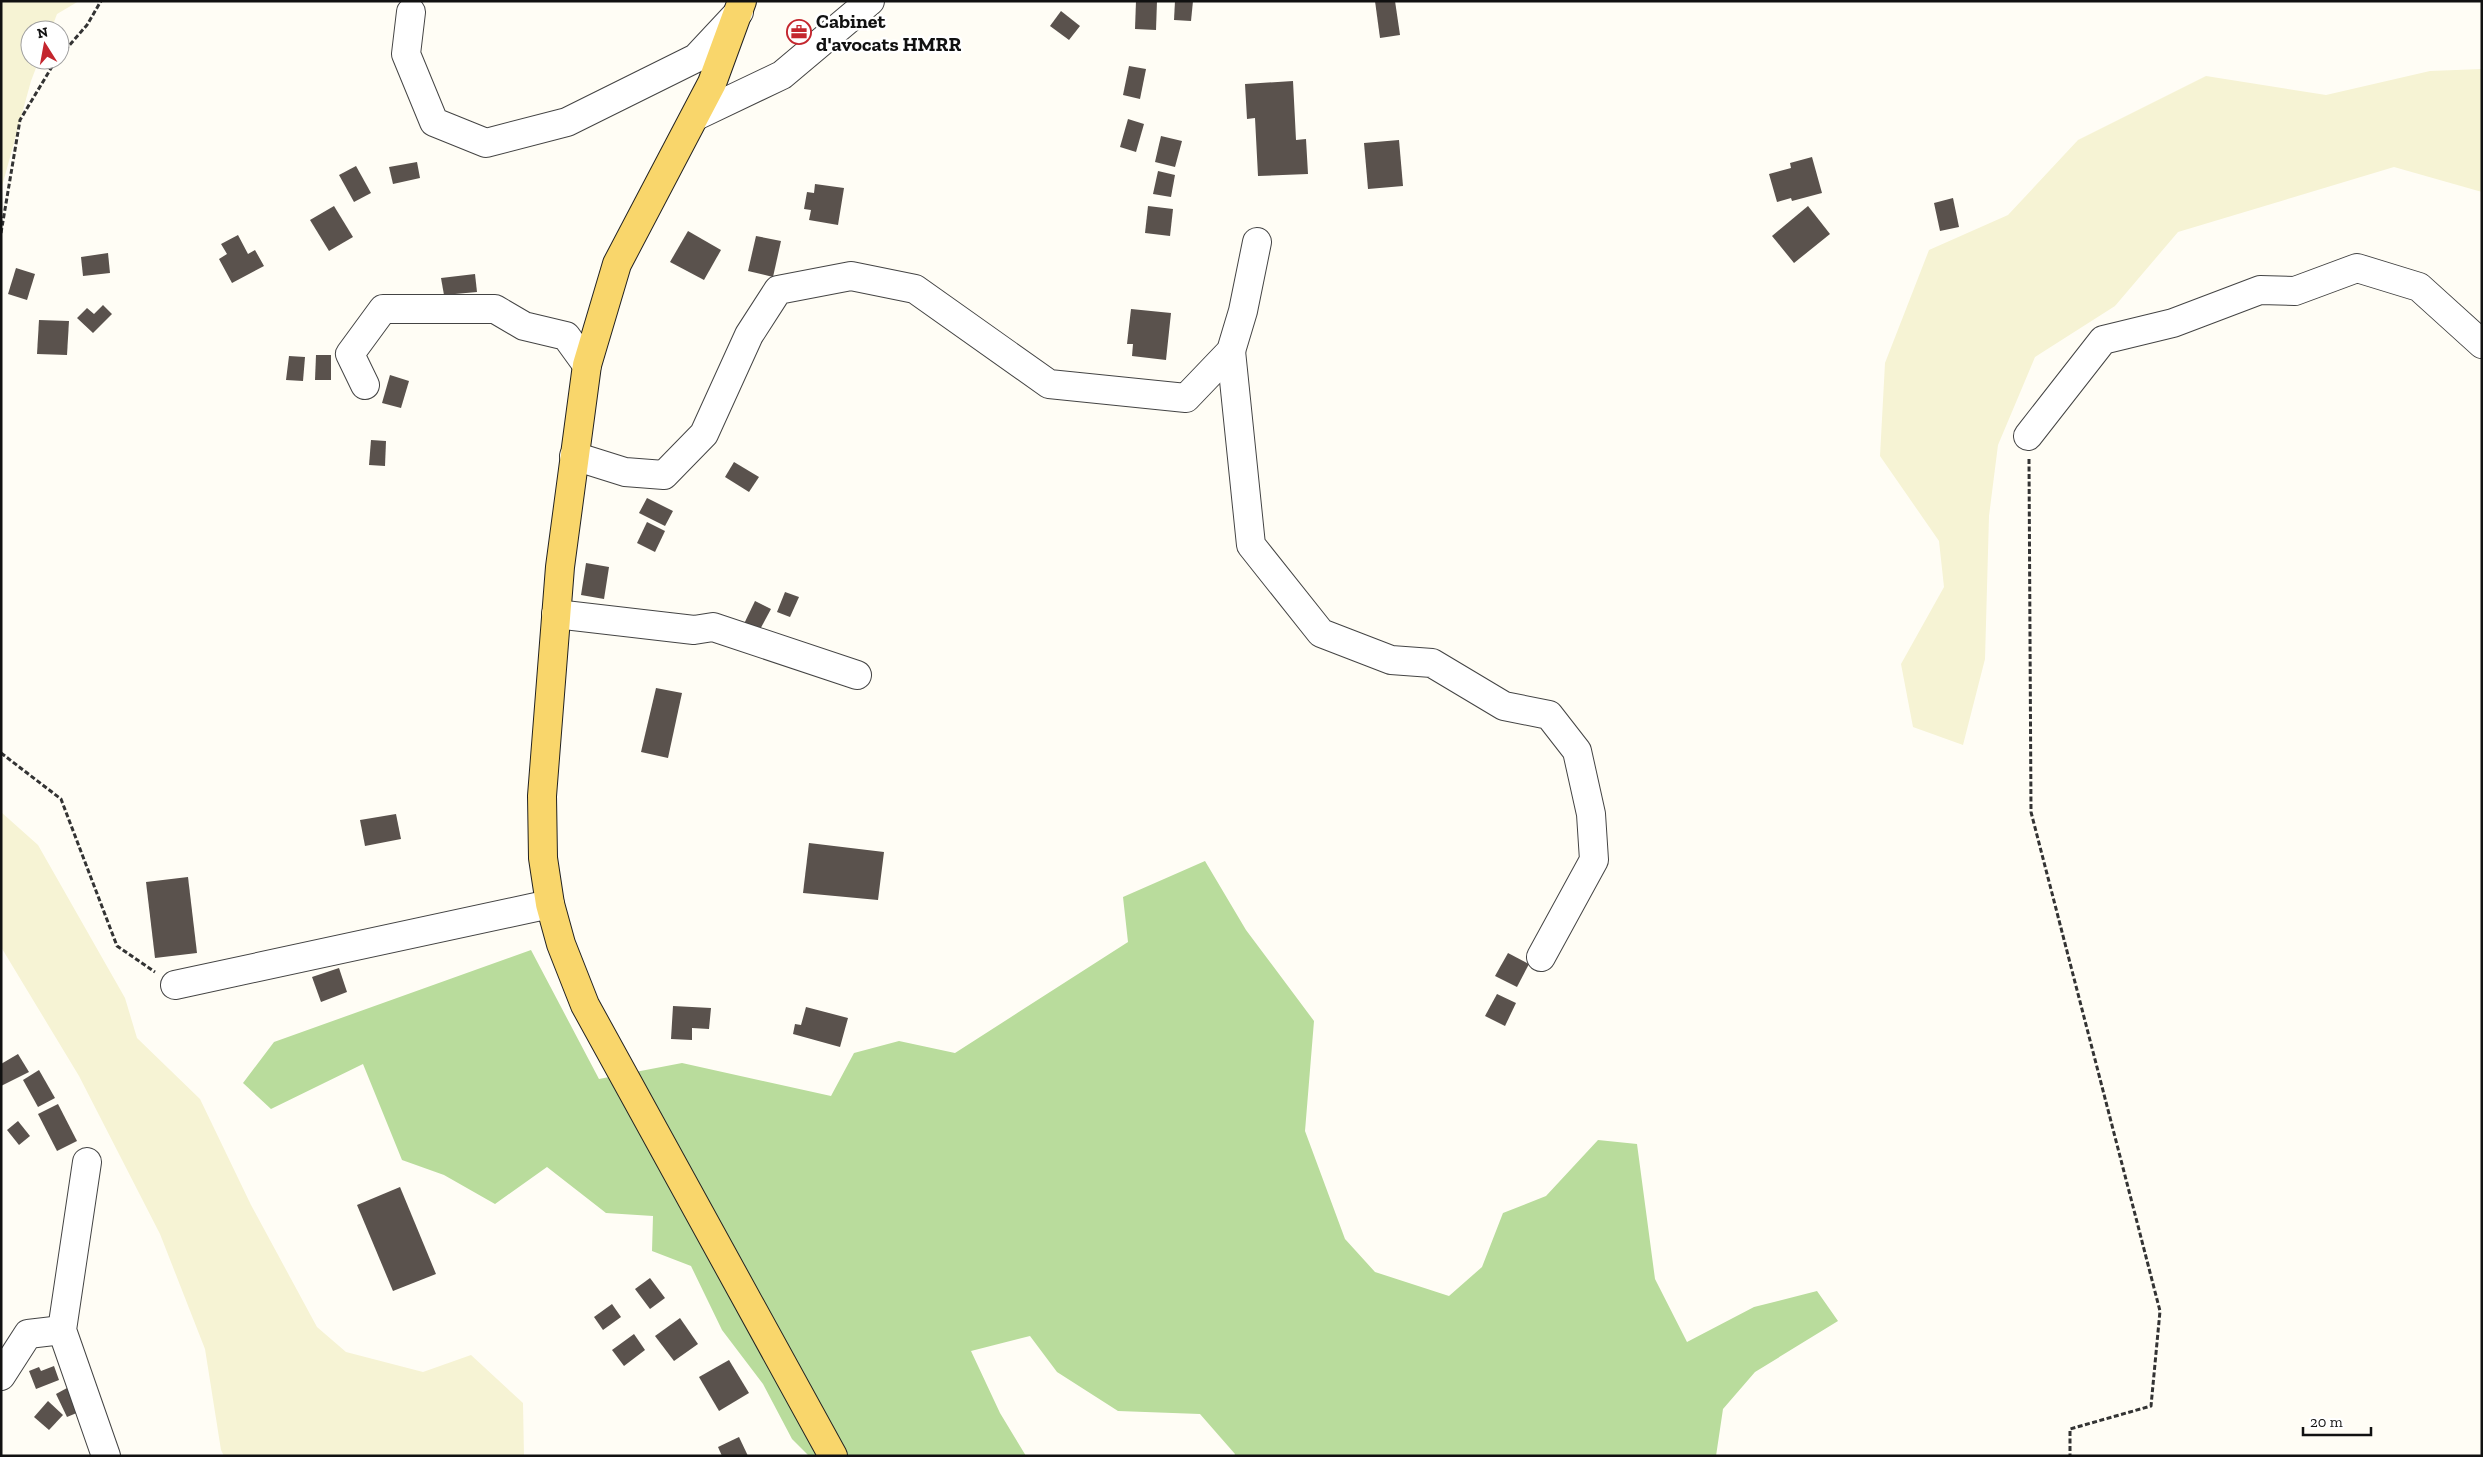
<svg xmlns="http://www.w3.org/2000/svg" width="2483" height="1457" font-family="'Zilla Slab',serif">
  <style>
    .farmland { fill: #f6f3d4 }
    .forest { fill: #b9dc9c }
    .building { fill: #5a524d }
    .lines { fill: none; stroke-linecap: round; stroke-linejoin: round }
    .minor-casing { stroke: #444; stroke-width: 30 }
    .major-casing { stroke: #222; stroke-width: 30 }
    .path { stroke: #333; stroke-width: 3; stroke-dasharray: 5 2.5; stroke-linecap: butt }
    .minor { stroke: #fff; stroke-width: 28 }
    .major { stroke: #f9d66b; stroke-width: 28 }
    .labels { text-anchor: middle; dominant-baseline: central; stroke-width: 5; stroke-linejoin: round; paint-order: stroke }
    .poi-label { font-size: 20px; font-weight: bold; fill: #111; stroke: #fff; text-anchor: start }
  </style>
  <rect width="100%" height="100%" fill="#fffdf5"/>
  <!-- farmland -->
  <g class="farmland">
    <polygon points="1,1 79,1 57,14 51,30 30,30 30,60 39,60 31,81 1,190"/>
    <polygon points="2482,69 2482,192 2394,167 2178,232 2115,306 2035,357 1998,445 1989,516 1985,659 1963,745 1913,727 1901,664 1944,587 1939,541 1880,456 1885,363 1929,250 2008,215 2078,140 2206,76 2326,95 2430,71"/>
    <polygon points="1,812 38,845 125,998 137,1038 200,1099 251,1205 317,1327 346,1352 423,1372 471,1355 523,1403 524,1456 224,1456 221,1450 205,1349 160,1234 79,1076 1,947"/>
  </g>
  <!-- forest -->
  <polygon class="forest" points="1205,861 1246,930 1314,1021 1305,1131 1345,1239 1375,1272 1449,1296 1482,1267 1503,1213 1546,1196 1598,1140 1637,1144 1655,1279 1687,1342 1754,1307 1817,1291 1838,1321 1755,1372 1723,1409 1716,1456 1234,1456 1235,1454 1200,1414 1118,1411 1057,1372 1030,1336 971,1351 1000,1413 1026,1456 809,1456 792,1439 763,1384 722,1330 691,1266 652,1251 653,1216 606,1213 547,1167 495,1204 444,1175 402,1160 363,1064 271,1109 243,1083 274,1042 531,950 599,1079 682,1063 831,1096 854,1053 899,1041 955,1053 1128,942 1123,897"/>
  <!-- building -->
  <g class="building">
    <polygon points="1136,1 1157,1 1156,30 1135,29"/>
    <polygon points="1175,1 1193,1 1191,21 1174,20"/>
    <polygon points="1375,1 1395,1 1400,35 1380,38"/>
    <polygon points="1061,11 1080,26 1069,40 1050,26"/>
    <polygon points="1129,66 1146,69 1140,99 1123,95"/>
    <polygon points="1293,81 1296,140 1306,139 1308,174 1258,176 1255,118 1247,119 1245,84"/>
    <polygon points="1128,119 1144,124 1136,152 1120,147"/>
    <polygon points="1161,136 1182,141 1175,167 1155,162"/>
    <polygon points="1399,140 1403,186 1368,189 1364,143"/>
    <polygon points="1812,157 1822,193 1792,201 1791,198 1777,202 1769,174 1791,168 1790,163"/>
    <polygon points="417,162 420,178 393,184 389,167"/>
    <polygon points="356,166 371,193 354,202 339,175"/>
    <polygon points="1158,171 1175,175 1171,197 1153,194"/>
    <polygon points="815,184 844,188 838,225 809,220 811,210 804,209 807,192 814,193"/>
    <polygon points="1953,198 1959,227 1940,231 1934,203"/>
    <polygon points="334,206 353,237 329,251 310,220"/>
    <polygon points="1148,206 1173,209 1170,236 1145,233"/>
    <polygon points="1808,206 1830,234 1794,263 1772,236"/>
    <polygon points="688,231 721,250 704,280 670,262"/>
    <polygon points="238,235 248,254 255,250 264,266 232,283 219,259 227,254 221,244"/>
    <polygon points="756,236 781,241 773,277 748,271"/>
    <polygon points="108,253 110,273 83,276 81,257"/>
    <polygon points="16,268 35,274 27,300 8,294"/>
    <polygon points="475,274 477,292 444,295 441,278"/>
    <polygon points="103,305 112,314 93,333 77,318 87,308 94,314"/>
    <polygon points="1131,309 1171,313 1166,360 1132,356 1133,344 1127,344"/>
    <polygon points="39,320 69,321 67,355 37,354"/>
    <polygon points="316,355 331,355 331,380 315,380"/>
    <polygon points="289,356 305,357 303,381 286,380"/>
    <polygon points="390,375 409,381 401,408 382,403"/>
    <polygon points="371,440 386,441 385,466 369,465"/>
    <polygon points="734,462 759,477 749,492 725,477"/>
    <polygon points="647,498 673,511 665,526 639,513"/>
    <polygon points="647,522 665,531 655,552 637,543"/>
    <polygon points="586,563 609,567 604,599 581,595"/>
    <polygon points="785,592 799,597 790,617 777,612"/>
    <polygon points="755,601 771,609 757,635 742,628"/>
    <polygon points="656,688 682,693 668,758 641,752"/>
    <polygon points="396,814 401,839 365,846 360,820"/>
    <polygon points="809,843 884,852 878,900 803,893"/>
    <polygon points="188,877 197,953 155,958 146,882"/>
    <polygon points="1508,953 1529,964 1517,987 1495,976"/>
    <polygon points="339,968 347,992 321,1002 312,977"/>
    <polygon points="1497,994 1516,1003 1505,1026 1485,1016"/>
    <polygon points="673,1006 711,1008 709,1029 692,1028 692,1040 671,1039"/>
    <polygon points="806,1007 848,1018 840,1047 793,1034 795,1024 801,1025"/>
    <polygon points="18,1054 29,1072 1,1086 1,1064"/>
    <polygon points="39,1070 55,1098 38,1107 23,1080"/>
    <polygon points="58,1104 77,1141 57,1151 38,1114"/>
    <polygon points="18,1121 30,1136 19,1145 7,1130"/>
    <polygon points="400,1187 436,1274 393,1291 357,1205"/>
    <polygon points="650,1278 665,1298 650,1309 635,1289"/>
    <polygon points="612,1304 621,1317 603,1330 594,1317"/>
    <polygon points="680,1318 698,1344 674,1361 655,1336"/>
    <polygon points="634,1334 645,1350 624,1366 612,1350"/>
    <polygon points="729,1360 749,1393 719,1411 699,1377"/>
    <polygon points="54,1366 59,1380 36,1389 29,1371 39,1367 41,1371"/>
    <polygon points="67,1388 79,1412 67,1417 56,1394"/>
    <polygon points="48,1401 63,1415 49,1430 34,1417"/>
    <polygon points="739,1437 748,1456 722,1456 718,1447"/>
  </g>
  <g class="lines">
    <defs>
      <g id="minor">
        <polyline points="411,12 406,54 434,122 486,143 567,122 696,58 739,12"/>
        <polyline points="696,116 782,75 870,1"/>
        <polyline points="1231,351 1251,545 1321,633 1391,660 1432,663 1504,706 1549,715 1577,751 1591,814 1594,860 1541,957"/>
        <polyline points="365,385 350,354 383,309 495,309 524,326 566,336 587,365"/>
        <polyline points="2028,436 2103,340 2173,323 2260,290 2295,291 2357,268 2419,287 2482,344"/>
        <polyline points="574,456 625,472 664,475 704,434 749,335 778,290 851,276 915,289 1049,384 1186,398 1231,351 1243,311 1257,242"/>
        <polyline points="556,614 694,630 713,627 857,675"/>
        <polyline points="175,985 550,904"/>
        <polyline points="87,1162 62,1330 106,1456"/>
        <polyline points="1,1376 28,1334 62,1330"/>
      </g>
      <polyline id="major" points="742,1 712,83 617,264 587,365 560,567 542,796 543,858 550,904 561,944 585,1005 833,1456"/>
    </defs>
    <!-- minor casing -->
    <use href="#minor" class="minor-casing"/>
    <!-- major casing -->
    <use href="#major" class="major-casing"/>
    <!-- path -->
    <g class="path">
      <polyline points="60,56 87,25 101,1"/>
      <polyline points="1,233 20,120 56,60"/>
      <polyline points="2029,459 2031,812 2160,1311 2151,1406 2070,1429 2070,1456"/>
      <polyline points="1,753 61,799 117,946 155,972"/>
    </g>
    <!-- minor -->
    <use href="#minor" class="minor"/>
    <!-- major -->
    <use href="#major" class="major"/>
  </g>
  <!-- icons -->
  <defs>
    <symbol id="office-ring" viewBox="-11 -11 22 22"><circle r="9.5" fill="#fff" stroke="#c4262e" stroke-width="1.5"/><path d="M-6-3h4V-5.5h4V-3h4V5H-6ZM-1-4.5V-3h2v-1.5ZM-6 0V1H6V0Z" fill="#c4262e"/></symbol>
  </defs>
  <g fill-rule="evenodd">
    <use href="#office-ring" x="785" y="18" width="28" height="28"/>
  </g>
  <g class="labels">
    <!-- poi labels -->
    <g class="poi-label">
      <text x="816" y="21">Cabinet<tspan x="816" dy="23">d'avocats HMRR</tspan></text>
    </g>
  </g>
  <!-- border -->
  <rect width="2483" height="1457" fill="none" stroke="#111111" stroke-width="5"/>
  <!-- north arrow -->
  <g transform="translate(45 45) rotate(349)"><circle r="24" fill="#ffffff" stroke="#a0a0a0"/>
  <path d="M0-4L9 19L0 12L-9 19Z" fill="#c4262e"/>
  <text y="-8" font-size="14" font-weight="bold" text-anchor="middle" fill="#111111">N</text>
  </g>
  <!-- scale -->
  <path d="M2303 1427v8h68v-8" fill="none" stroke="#111111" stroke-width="2.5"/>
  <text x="2310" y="1427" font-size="15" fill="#111111" stroke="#ffffff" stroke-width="4" paint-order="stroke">20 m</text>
</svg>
